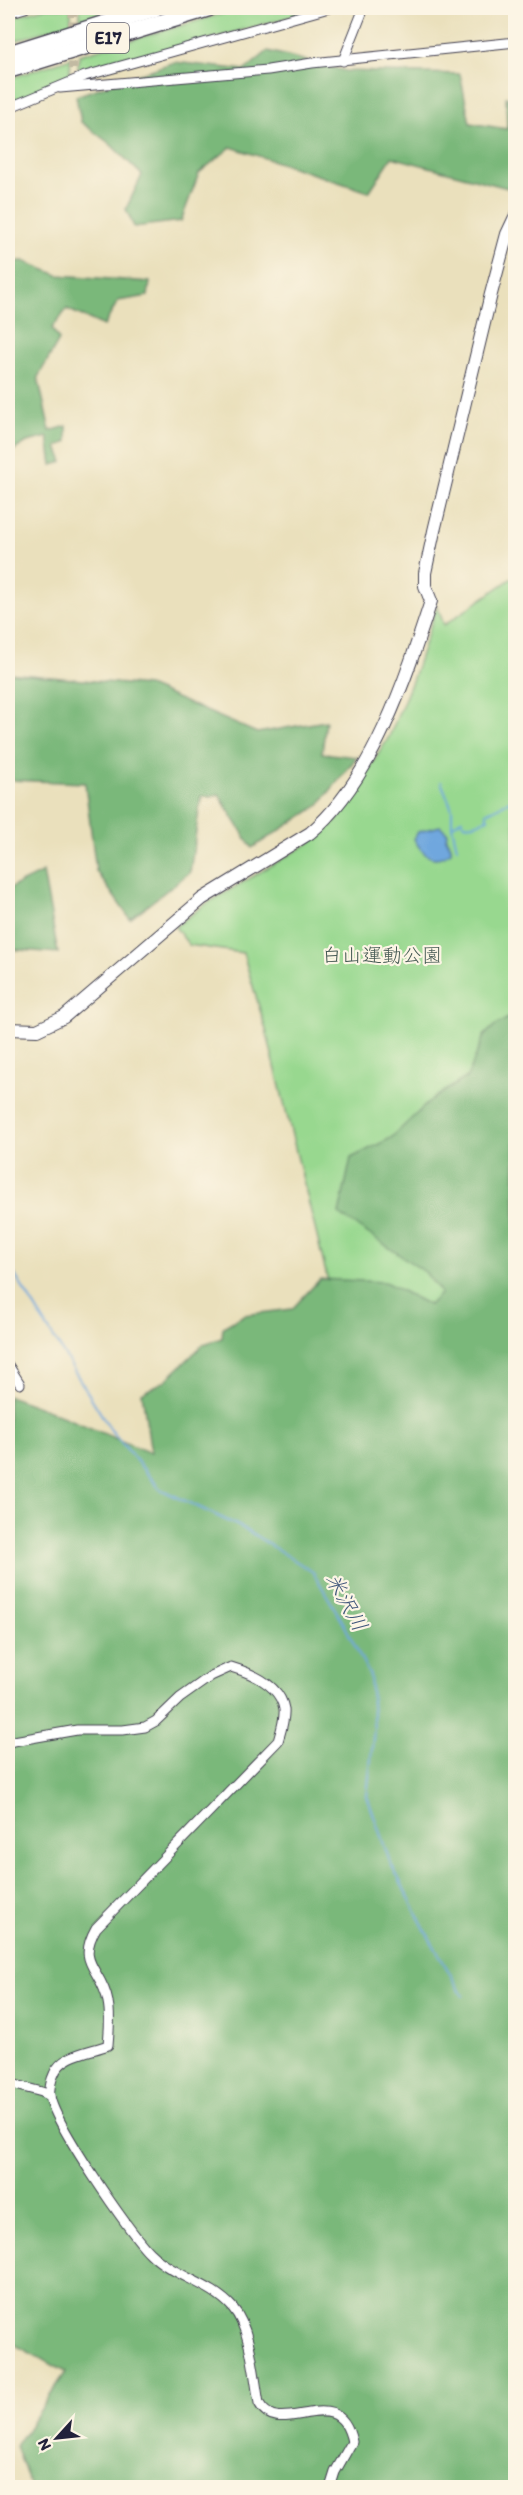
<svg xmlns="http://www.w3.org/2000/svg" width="523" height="2495" font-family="Itim,'Klee One',sans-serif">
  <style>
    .green { fill: #98d88f; stroke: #5d7d65; stroke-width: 1.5 }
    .forest { fill: #7ab87a; stroke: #4e6d5a; stroke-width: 1.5 }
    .water { fill: #6fa7de; stroke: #48648c; stroke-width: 1.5 }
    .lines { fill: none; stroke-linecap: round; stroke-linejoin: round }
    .stream { stroke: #6fa7de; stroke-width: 2 }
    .minor-tunnel { stroke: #c2baa2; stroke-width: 9; stroke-dasharray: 9 4.5; stroke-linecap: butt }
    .minor-casing { stroke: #403e4e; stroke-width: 11 }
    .tertiary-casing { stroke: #403e4e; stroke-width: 14 }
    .motorway-casing { stroke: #403e4e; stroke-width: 19 }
    .minor { stroke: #fff; stroke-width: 9 }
    .tertiary { stroke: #fff; stroke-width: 12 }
    .motorway { stroke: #fff; stroke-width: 16 }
    .labels { text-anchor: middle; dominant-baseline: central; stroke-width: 4.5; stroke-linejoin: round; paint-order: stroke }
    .shield { fill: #fcf5e5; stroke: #63616e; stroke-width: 1.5 }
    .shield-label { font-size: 18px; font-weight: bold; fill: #22223b }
    .park-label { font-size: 20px; fill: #455954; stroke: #fcf5e5 }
    .water-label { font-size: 21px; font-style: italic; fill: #41577c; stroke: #fcf5e5 }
  </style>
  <rect width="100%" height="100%" fill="#fcf5e5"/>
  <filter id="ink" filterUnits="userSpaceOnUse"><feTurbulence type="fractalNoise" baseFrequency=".0167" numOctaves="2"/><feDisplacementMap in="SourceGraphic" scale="12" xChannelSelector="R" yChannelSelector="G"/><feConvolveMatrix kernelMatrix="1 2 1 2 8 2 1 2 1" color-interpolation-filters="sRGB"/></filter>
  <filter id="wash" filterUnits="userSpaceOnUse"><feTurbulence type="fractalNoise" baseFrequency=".008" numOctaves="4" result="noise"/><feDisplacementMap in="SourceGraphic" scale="24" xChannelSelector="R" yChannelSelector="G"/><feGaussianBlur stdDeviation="1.35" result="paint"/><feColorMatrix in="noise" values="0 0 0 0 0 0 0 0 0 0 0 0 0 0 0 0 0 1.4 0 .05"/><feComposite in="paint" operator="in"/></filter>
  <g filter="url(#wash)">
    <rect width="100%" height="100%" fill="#eae0bc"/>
    <!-- green -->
    <g class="green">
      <polygon points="43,8 71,8 71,23 8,43 8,19"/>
      <polygon points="80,8 122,8 80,20"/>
      <polygon points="242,8 322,8 85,74 78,68 79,55"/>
      <polygon points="71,58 69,78 8,104 8,79"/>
      <polygon points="515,576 515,1539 350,1370 266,1030 243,953 189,945 175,927 204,905 308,844 337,820 389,737 412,681 437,606 444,625"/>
    </g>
    <!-- forest -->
    <g class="forest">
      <polygon points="268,51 346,71 460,74 470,123 507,129 506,97 515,100 515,190 392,157 369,192 231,147 199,173 181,221 134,227 126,209 142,175 109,143 81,122 76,96 174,62 245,70"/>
      <polygon points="23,261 58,275 150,282 148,296 118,301 104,326 67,309 52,328 59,340 38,377 50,431 67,426 67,442 57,447 63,462 52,465 48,437 27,442 8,454 8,262"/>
      <polygon points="8,673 148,686 257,733 326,721 322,753 357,757 318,806 252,848 219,795 201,797 190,872 130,919 96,871 85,783 8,780"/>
      <polygon points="43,872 58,953 8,949 8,889"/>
      <path d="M515,1014V2487H31L16,2446L66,2372L8,2341V1396C57,1412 103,1434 151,1453L142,1393L165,1381L204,1344L222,1338L223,1327L244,1315L292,1309L320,1279L385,1282L429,1305L441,1293L425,1272L339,1214L351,1158L391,1138L431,1100L467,1077L484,1036L494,1026Z"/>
    </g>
    <!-- water -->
    <path class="water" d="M440,826L447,832L446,839L451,847V852C432,865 423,855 414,839L418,832Z"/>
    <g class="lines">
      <!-- stream -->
      <g class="stream">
        <polyline points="441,782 452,809 452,826 457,848"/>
        <path d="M452,826L462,819L464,824C473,826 480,822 488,818L486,813L516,798"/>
        <polyline points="8,1264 111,1430 160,1489 245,1529 313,1572 344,1624 370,1676 374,1729 367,1796 390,1862 430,1939 463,1996"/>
      </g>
    </g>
  </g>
  <g filter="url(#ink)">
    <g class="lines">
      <!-- minor-tunnel -->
      <g class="minor-tunnel">
        <polyline points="73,8 73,35"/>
        <polyline points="73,49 73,69"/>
      </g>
      <defs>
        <g id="minor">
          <polyline points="8,13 25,8"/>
          <polyline points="343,61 364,8"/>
          <polyline points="60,88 268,70 312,63 516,42"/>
          <polyline points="8,108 85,76 329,8"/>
          <polyline points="8,1365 20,1384"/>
          <path d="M8,1742L77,1730H123L145,1727L156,1721L180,1698L211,1676L231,1667C251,1673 280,1685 284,1709C285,1719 281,1731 278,1741L96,1928C75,1965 102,1968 108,2002C111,2016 109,2030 108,2045C90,2052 62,2054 54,2074C51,2080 49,2090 50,2096C53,2121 130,2234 150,2253C174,2277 210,2282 233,2308C251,2329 254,2376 259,2403C279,2442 339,2378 352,2442L335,2472L330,2488"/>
          <polyline points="8,2083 42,2092 50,2096"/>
        </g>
        <path id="tertiary" d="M8,1029L37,1030L64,1017L202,899L310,833C373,780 406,678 431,601L425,586V573L434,531L491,294L507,234L516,215"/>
        <g id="motorway">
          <polyline points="8,54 155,8"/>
          <polyline points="8,70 209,8"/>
        </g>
      </defs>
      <!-- minor casing -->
      <use href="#minor" class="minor-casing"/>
      <!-- tertiary casing -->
      <use href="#tertiary" class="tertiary-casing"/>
      <!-- motorway casing -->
      <use href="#motorway" class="motorway-casing"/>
      <!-- minor -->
      <use href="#minor" class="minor"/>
      <!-- tertiary -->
      <use href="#tertiary" class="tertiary"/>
      <!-- motorway -->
      <use href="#motorway" class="motorway"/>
    </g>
  </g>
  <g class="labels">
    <!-- shield labels -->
    <rect class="shield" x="87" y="23" width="42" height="30" rx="4.5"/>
    <g class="shield-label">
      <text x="108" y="38">E17</text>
    </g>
    <!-- park labels -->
    <g class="park-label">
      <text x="382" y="955">白山運動公園</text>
    </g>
    <!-- water labels -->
    <g class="water-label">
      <text transform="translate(347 1602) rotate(61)">米沢川</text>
    </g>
  </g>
  <!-- margin -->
  <rect width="523" height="2495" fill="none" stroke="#fcf5e5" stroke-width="30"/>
  <!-- north arrow -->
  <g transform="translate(57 2438) rotate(243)" stroke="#fcf5e5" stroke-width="4.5" paint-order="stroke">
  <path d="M0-4.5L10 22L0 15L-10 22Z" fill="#22223b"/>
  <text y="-9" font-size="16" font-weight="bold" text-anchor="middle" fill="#22223b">N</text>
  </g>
</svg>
